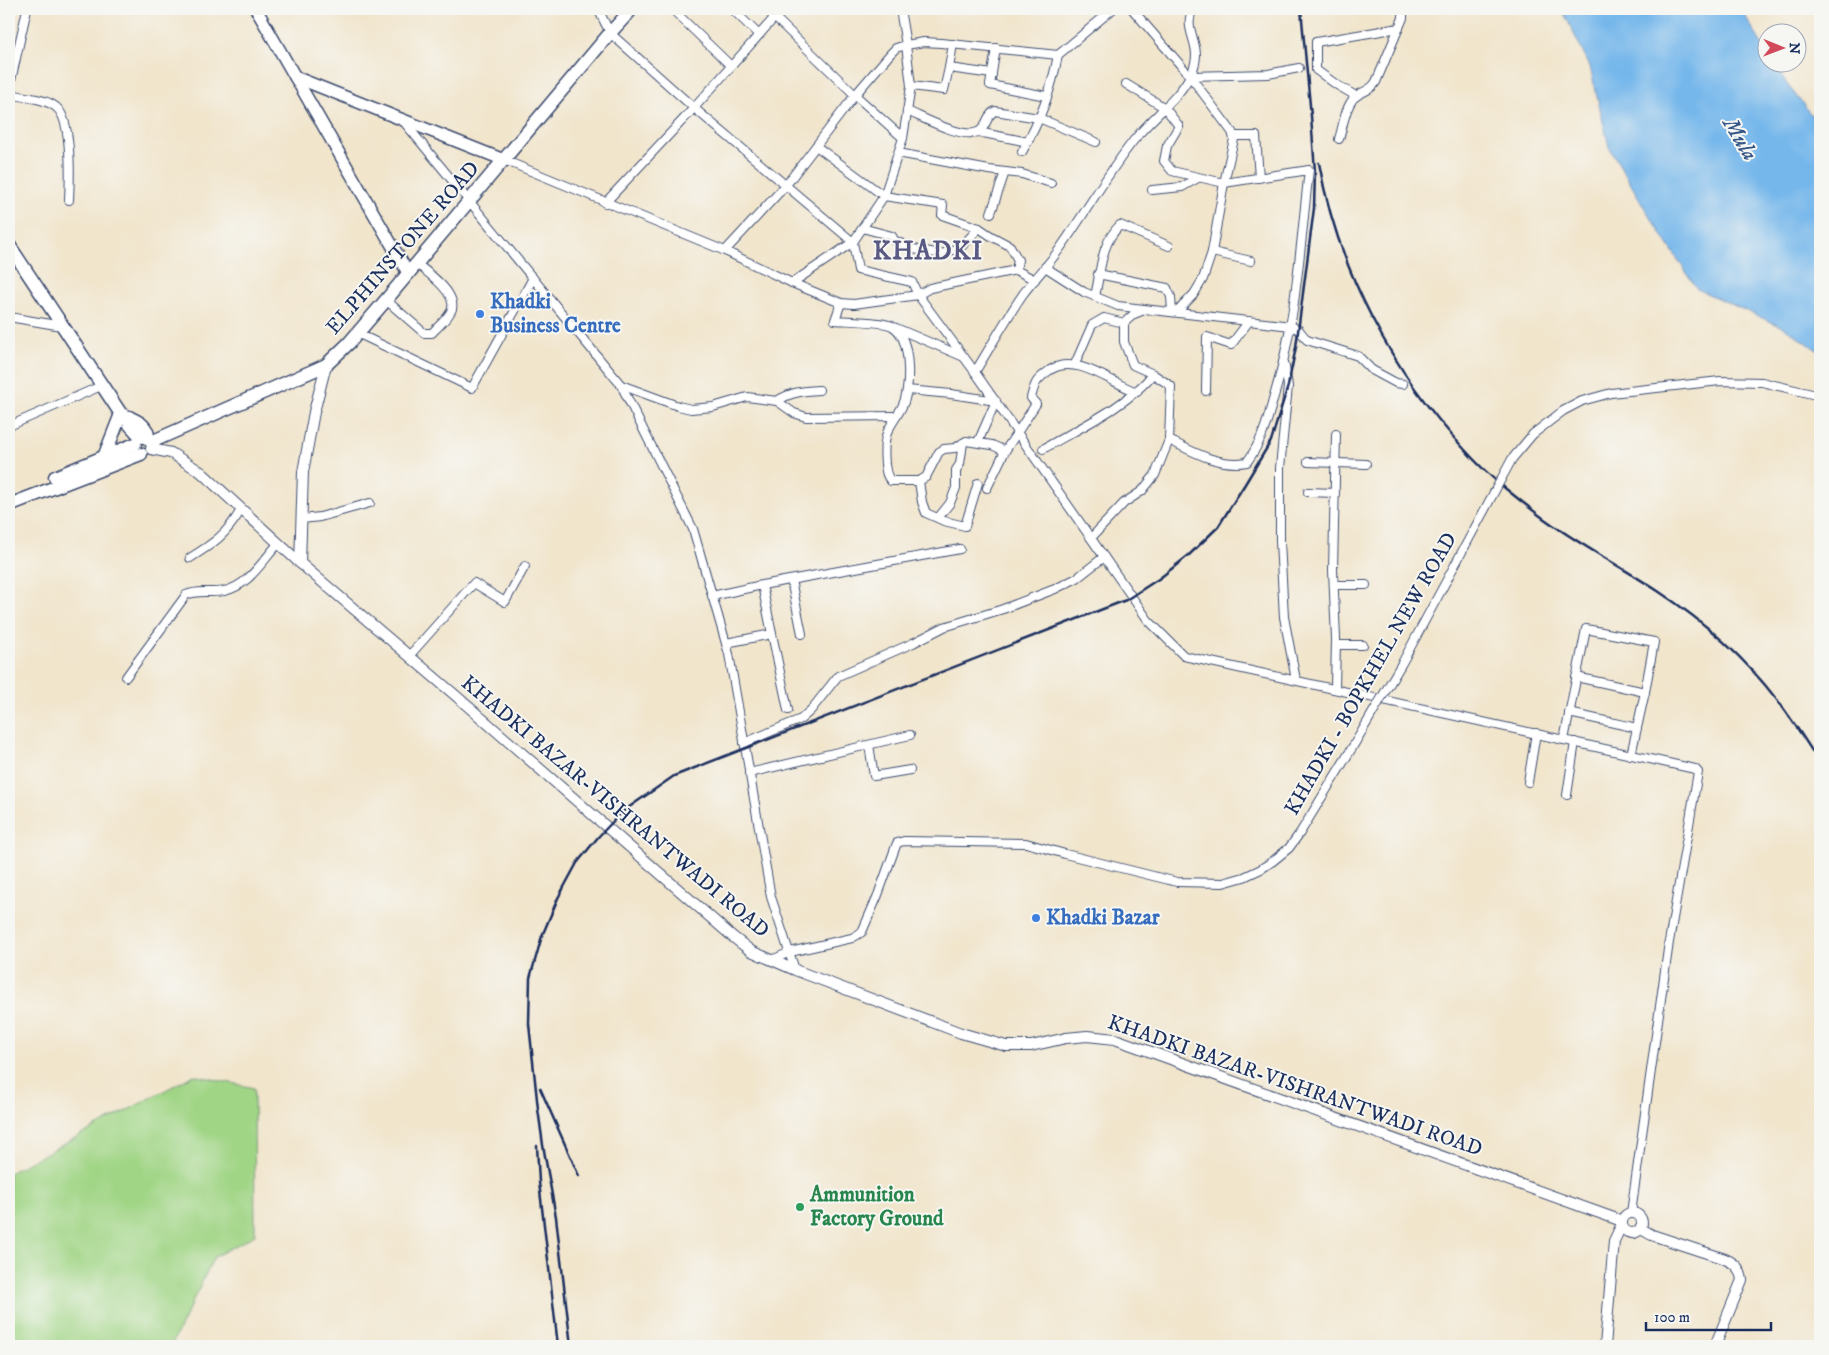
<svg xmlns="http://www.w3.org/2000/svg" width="1829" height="1355" font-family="'IM FELL DW Pica',serif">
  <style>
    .green { fill: #a1d586; stroke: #5e8272 }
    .water { fill: #76b7eb; stroke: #4873a4 }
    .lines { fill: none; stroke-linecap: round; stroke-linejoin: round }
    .minor-casing { stroke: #3b4a6e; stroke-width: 10 }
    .tertiary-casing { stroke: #3b4a6e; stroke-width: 12 }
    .secondary-casing { stroke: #3b4a6e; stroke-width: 14 }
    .primary-casing { stroke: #3b4a6e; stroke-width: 15 }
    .minor { stroke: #fff; stroke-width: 8 }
    .tertiary { stroke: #fff; stroke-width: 10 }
    .secondary { stroke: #fff; stroke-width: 11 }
    .primary { stroke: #fff; stroke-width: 12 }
    .rail { stroke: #1b2f5e; stroke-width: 2.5 }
    .minor-bridge-casing { stroke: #3b4a6e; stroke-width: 10; stroke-linecap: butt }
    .minor-bridge { stroke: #fff; stroke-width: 8 }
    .shop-dot { fill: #3f7fe0; stroke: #f6f6f2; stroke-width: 2 }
    .leisure-dot { fill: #2e9e5b; stroke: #f6f6f2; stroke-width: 2 }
    .labels { text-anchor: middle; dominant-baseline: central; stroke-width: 4; stroke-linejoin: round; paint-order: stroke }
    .street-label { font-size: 21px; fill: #1b2f5e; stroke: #f6f6f2 }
    .shop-label { font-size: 21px; font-weight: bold; fill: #366cbe; stroke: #f6f6f2; text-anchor: start }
    .leisure-label { font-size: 21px; font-weight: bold; fill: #27864d; stroke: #f6f6f2; text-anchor: start }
    .water-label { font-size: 22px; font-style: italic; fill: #365888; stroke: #f6f6f2 }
    .district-label { font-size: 26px; font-weight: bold; letter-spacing: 1px; fill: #595984; stroke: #f6f6f2 }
  </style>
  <rect width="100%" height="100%" fill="#f6f6f2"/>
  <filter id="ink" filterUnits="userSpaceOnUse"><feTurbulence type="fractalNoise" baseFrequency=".02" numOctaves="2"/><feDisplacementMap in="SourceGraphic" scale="10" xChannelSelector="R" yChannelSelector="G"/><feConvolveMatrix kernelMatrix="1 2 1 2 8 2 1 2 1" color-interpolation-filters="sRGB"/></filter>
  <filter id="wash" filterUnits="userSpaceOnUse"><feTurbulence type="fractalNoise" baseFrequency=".0096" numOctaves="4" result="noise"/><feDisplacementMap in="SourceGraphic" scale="20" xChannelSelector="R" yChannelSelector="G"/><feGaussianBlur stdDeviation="1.12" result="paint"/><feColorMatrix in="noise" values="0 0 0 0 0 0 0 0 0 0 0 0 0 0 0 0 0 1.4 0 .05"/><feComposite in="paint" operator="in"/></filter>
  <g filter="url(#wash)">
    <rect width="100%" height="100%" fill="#f1e5cc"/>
    <!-- green -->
    <polygon class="green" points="194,1075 254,1088 255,1235 214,1257 171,1346 9,1346 9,1173"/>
    <!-- water -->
    <polygon class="water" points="1562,9 1741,9 1766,51 1766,62 1773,63 1786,83 1820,126 1820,352 1787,329 1697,289 1646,210 1609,147 1590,67"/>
  </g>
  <g filter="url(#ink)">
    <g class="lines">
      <defs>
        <g id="minor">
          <path d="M27,9L10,85L11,90L15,95C28,98 49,99 58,109C72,124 70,180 69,200"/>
          <polyline points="598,9 610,33 694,108 853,242 858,270 912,282 918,295 930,288 1016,270"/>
          <polyline points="672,9 731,66"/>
          <polyline points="732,9 759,35"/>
          <polyline points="766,9 855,95 903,138"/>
          <polyline points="900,9 906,45 924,42 941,43 1058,55 1113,9"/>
          <polyline points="1132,9 1190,76 1232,132 1234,139 1224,183 1212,252 1203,279 1194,294 1177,312"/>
          <polyline points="953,44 949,68 992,74"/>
          <polyline points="996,48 990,85 1046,96"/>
          <polyline points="1190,76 1268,74 1299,68"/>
          <polyline points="911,86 944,90 949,68"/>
          <polyline points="1356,96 1337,85 1316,70 1316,42 1399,28"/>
          <path d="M907,111C924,118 962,139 978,132C988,127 985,116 995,111L1039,118L1096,142"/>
          <polyline points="404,122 621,385 693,529 729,654 771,897 795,970"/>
          <polyline points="978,132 1028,142"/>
          <polyline points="1234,136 1256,136 1259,178"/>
          <path d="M1339,139C1343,127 1345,107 1354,98C1362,90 1369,93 1376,82L1403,18V9"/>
          <polyline points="816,146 884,196 943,205 942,215 979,228 991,236 1010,246 1018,260 1016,270 1035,280"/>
          <path d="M1022,152C1039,123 1052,88 1058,55"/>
          <polyline points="898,153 989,170 1022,174 1051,183"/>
          <polyline points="504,160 725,251 792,283 841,303 854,304 918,295 975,372 1148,620 1184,656 1695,769 1698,772 1669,942 1631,1213"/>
          <polyline points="1152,190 1182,187 1198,178"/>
          <polyline points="605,203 694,108 775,17"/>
          <polyline points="991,213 1005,172"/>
          <polyline points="862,228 892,236 894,240 913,249 942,254 961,247 979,228"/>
          <polyline points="725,251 786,185 855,95 891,53 896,48 906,45 911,86 903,138 884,196 853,242 792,283"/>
          <polyline points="1212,252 1251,261"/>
          <polyline points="1045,267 1084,292 1118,306 1291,326 1299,330 1307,340 1358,356 1372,370 1396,383 1403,384"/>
          <polyline points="1098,274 1167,288 1171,297 1172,312"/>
          <path d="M1095,296C1101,272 1100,244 1120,225L1169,246"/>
          <path d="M386,300L424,333H432C438,326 449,318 452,309C456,292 428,273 417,264"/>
          <path d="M841,303L835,320C848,321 883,321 892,326C911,336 910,381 905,399C902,411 892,421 887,433C884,442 884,454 885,464C886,471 886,476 891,481H919L926,477L939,452L944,449L955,448L966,441L992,445L1005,451"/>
          <polyline points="1144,310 1134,314 1124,323 1124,342 1133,365 1153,374 1171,386 1169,440"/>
          <polyline points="9,317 62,326"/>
          <polyline points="896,328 964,357"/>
          <polyline points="357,333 472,388 533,278"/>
          <polyline points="1075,364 1092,325 1104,318 1124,323"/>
          <polyline points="1285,367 1288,386 1280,468 1280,541 1284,617 1296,680"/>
          <path d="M975,372C991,346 1006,319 1023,294C1035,278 1050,263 1061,247C1086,212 1107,174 1134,140C1152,117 1178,100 1191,74C1206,45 1181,32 1193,9"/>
          <polyline points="621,385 678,406 691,409 713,407 747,397 777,401"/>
          <path d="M819,390C803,391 791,392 777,401L794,413L806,417L896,416"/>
          <polyline points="907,390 951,394 996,401 978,442"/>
          <polyline points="1206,391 1207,337 1231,345 1249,321"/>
          <polyline points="9,426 101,386"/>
          <path d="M1043,449C1080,427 1125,408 1153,374"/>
          <polyline points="1308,462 1366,464"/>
          <polyline points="919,481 922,502 926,513 944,521 965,526 978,483"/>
          <path d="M987,488L1005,451L1036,404L1031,398C1035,382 1036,380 1050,370C1076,353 1111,383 1137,392"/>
          <polyline points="1308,492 1335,493"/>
          <polyline points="938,518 950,503 956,488 956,470 960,464 963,443"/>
          <polyline points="302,519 320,517 370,503"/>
          <path d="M1091,538L1124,503L1142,491L1155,475L1169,440C1193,452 1219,467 1247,462C1261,443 1267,423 1273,400C1296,325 1300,247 1309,170L1224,183L1172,171L1164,161L1167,146L1179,126L1165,108L1126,84"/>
          <path d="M190,558C214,543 226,535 241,510"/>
          <polyline points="791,580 802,634"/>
          <polyline points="762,585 960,549"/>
          <polyline points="1334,585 1366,585"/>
          <polyline points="712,596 762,585 772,634 726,643"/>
          <polyline points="772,634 788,710"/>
          <polyline points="1336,645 1363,645"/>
          <polyline points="409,656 474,583 505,602 525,566"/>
          <path d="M126,677L186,595C199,589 211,594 224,591C249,586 262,561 279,543"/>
          <polyline points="1576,677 1645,692"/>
          <polyline points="1335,689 1336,639 1333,570 1336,434"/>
          <polyline points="1569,713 1637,728"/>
          <polyline points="1564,740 1586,629 1654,642 1645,692 1631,755"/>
          <polyline points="744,743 801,719 811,710 838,676 913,643 944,627 1003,609 1055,589 1077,578 1104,557"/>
          <polyline points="869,745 874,776 910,770"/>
          <polyline points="749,773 910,735"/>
          <polyline points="1528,782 1536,733"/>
          <polyline points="1567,795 1575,742"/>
          <polyline points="772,960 790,952 852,938 862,932 878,895 897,843 904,841 1026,843 1065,854 1177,882 1223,883 1244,877 1261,869 1273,861 1289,848 1300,833 1352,748"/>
        </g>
        <g id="tertiary">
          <polyline points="151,449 171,453 201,472 300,563 455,695 733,937 751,951 795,970 961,1033 1006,1046 1031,1046 1066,1038 1087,1036 1115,1039 1622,1221"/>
          <polyline points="300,563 303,472 314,412 326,365"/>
          <circle cx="1632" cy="1223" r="10"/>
          <path d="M1641,1229L1652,1235L1725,1259C1736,1264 1740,1268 1742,1280L1715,1346"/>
          <polyline points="1605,1346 1614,1241 1622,1224"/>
        </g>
        <g id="secondary">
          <polyline points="256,9 408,273"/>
          <polyline points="295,77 504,160"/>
        </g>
        <g id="primary">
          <path d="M9,245L121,414C132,419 149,423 148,439"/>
          <polyline points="129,417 130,425 141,437"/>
          <polyline points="151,442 326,365 349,343 386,300 610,33 632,9"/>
          <polyline points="104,457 121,414"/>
          <polyline points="55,477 135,444"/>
          <polyline points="9,505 141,454"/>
        </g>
      </defs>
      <!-- minor casing -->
      <use href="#minor" class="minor-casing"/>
      <!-- tertiary casing -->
      <use href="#tertiary" class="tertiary-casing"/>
      <!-- secondary casing -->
      <use href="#secondary" class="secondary-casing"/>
      <!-- primary casing -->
      <use href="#primary" class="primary-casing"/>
      <!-- minor -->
      <use href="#minor" class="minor"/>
      <!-- tertiary -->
      <use href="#tertiary" class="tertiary"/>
      <!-- secondary -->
      <use href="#secondary" class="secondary"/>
      <!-- primary -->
      <use href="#primary" class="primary"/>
      <!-- rail -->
      <g class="rail">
        <path d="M1319,163C1338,270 1392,372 1466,451C1487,475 1513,495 1539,515C1576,543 1619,565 1658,591C1702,620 1745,658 1777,700C1793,720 1806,742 1820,763"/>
        <polyline points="540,1088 579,1176"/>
        <polyline points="537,1146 539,1182 558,1346"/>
        <polyline points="571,1346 556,1217 543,1145 538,1109 529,1024 530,978 542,936 558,898 577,863 599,836 622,812 674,776 1126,600 1160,578 1189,555 1218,527 1245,484 1271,441 1288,386 1296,347 1314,208 1315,172 1311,116 1301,9"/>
      </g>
      <defs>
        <polyline id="minor-bridge" points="1352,748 1402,663 1512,459 1533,434 1563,411 1582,401 1611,393 1720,381 1762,382 1820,396"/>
      </defs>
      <!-- minor-bridge casing -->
      <use href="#minor-bridge" class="minor-bridge-casing"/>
      <!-- minor-bridge -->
      <use href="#minor-bridge" class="minor-bridge"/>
    </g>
  </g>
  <!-- markers -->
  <g class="shop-dot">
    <circle cx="480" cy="314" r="5"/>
    <circle cx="1036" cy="918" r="5"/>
  </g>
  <circle class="leisure-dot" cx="800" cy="1207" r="5"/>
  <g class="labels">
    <!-- street labels -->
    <g class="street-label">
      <text transform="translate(403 248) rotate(-49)">ELPHINSTONE ROAD</text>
      <text transform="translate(1371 674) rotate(-60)">KHADKI - BOPKHEL NEW ROAD</text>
      <text transform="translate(615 807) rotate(40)">KHADKI BAZAR-VISHRANTWADI ROAD</text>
      <text transform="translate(1295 1086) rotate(19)">KHADKI BAZAR-VISHRANTWADI ROAD</text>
    </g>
    <!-- shop labels -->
    <g class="shop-label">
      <text x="490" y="302">Khadki<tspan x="490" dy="24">Business Centre</tspan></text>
      <text x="1046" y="918">Khadki Bazar</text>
    </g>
    <!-- leisure labels -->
    <g class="leisure-label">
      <text x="810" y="1195">Ammunition<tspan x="810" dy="24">Factory Ground</tspan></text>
    </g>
    <!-- water labels -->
    <g class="water-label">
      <text transform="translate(1740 139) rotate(59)">Mula</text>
    </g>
    <!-- district labels -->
    <g class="district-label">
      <text x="928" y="251">KHADKI</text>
    </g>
  </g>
  <!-- margin -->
  <rect width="1829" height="1355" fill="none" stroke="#f6f6f2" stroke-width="30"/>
  <!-- north arrow -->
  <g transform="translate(1782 48) rotate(91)"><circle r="24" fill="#f6f6f2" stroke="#9ea6b7"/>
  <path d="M0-4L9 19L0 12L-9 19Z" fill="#d1495b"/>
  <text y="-8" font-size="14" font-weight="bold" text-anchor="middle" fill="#1b2f5e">N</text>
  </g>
  <!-- scale -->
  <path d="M1646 1322v8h125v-8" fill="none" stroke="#1b2f5e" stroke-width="2.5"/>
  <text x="1654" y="1322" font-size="15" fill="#1b2f5e" stroke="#f6f6f2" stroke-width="4" paint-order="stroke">100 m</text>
</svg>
